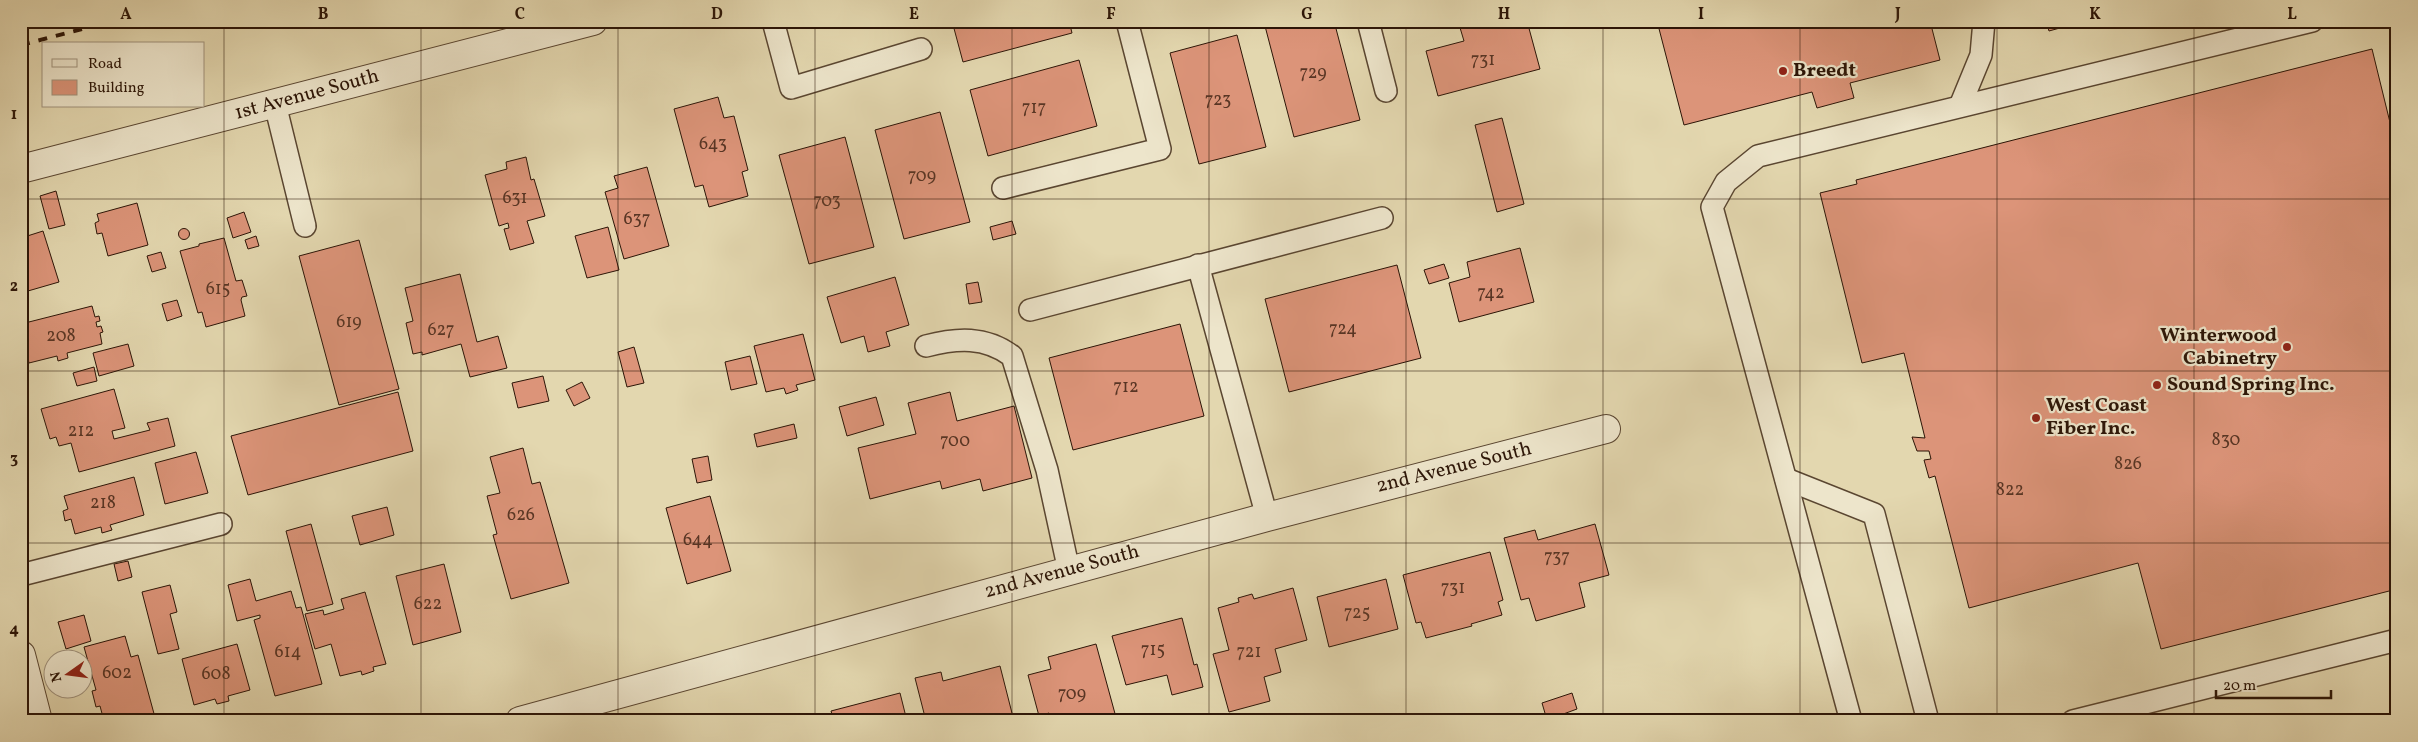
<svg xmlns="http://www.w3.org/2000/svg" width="2418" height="742" font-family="Vollkorn,serif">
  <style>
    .building { fill: #dc9479; stroke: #2c1507 }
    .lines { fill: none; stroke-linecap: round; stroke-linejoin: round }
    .service-casing { stroke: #5a4631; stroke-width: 24 }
    .minor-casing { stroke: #5a4631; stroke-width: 30 }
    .service { stroke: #ede5cb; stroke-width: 21 }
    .minor { stroke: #ede5cb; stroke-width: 28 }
    .rail { stroke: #2c1507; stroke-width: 4; stroke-dasharray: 9 9; stroke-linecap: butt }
    .grid { fill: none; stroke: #2c1507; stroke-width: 1; stroke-opacity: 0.55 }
    .poi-dot { fill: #8f2418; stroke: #ede5cb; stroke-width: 2 }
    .labels { text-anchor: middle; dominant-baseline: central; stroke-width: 4.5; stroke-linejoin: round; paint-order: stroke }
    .number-label { font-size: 18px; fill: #583524 }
    .poi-label { font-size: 20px; font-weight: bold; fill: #2c1507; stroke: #ede5cb; text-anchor: start }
    .street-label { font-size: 20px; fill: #2c1507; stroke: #ede5cb }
    .neatline { fill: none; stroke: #2c1507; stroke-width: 2 }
    .grid-label { font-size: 16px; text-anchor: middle; font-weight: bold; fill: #2c1507 }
  </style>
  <rect width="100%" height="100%" fill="#e3d7af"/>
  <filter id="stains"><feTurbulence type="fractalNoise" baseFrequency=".004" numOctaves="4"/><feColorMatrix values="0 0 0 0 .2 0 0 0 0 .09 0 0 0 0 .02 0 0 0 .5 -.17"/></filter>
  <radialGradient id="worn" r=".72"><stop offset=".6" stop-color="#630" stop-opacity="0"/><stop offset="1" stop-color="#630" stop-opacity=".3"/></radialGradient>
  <!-- building -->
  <g class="building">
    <polygon points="952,21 1069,21 1072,33 963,62"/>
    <polygon points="1286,21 1334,21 1360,120 1294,137 1265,26"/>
    <polygon points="1458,21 1527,21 1540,69 1438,96 1426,51 1464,41"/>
    <polygon points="1657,21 1930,21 1940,60 1850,83 1854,98 1817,108 1812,92 1684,125"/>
    <polygon points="2046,21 2085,21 2049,31"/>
    <polygon points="1237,35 1266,147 1199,164 1170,53"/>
    <polygon points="2372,49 2397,151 2397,589 2161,649 2138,563 1969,608 1935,476 1929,478 1924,460 1931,459 1929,451 1917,451 1912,437 1925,438 1904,353 1862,363 1820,193 1857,184 1856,180"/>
    <polygon points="1079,60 1097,126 988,156 970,90"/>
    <polygon points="718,97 724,118 734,116 748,170 742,172 748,196 709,207 703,185 695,187 674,109"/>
    <polygon points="940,112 970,222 904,239 875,130"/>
    <polygon points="1502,118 1524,204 1497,212 1475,125"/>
    <polygon points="845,137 874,247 809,264 779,155"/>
    <polygon points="526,157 531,180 534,179 545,216 527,221 534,243 510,250 504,229 509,228 508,223 499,226 485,175 507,169 506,162"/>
    <polygon points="647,167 669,246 624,259 605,192 618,188 614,176"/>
    <polygon points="56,191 65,225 49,229 40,196"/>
    <polygon points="137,203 148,245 108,256 102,233 97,234 95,223 99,221 97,214"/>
    <polygon points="244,212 251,232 233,238 227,218"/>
    <polygon points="1012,221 1016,234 993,240 990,227"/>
    <polygon points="608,227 619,270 587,278 575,236"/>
    <circle cx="184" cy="234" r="5.5"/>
    <polygon points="43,231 59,282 21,293 21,238"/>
    <polygon points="256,236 259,246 248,249 245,240"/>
    <polygon points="224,238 236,281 242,280 247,296 242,297 241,300 245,316 206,327 202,312 198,313 180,251 199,246 199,244"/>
    <polygon points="359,240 399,389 339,405 299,256"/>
    <polygon points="1520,248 1534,302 1459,322 1449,283 1470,277 1467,262"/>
    <polygon points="161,252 166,268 152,272 147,256"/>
    <polygon points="1444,264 1449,278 1429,284 1424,270"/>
    <polygon points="1397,265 1421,358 1289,392 1265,299"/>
    <polygon points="460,274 477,342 498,336 507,368 470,377 461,344 422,355 422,352 413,354 406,323 413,321 405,288"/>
    <polygon points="895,277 909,325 886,332 890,346 868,352 864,336 841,343 827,297"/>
    <polygon points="978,282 982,302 969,304 966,284"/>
    <polygon points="177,300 182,316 167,321 162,304"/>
    <polygon points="92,306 95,317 99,316 100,321 96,322 97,327 101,326 103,332 100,333 102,344 67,353 68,358 58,361 57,356 29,363 26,351 21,352 21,324"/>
    <polygon points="1180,324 1204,416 1073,450 1049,358"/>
    <polygon points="803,334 815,380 796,385 798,390 786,394 784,388 766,392 754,346"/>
    <polygon points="128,344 134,366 99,376 93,353"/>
    <polygon points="634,347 644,383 627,387 618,352"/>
    <polygon points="750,356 757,384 731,390 725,362"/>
    <polygon points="94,367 97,381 77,386 73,373"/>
    <polygon points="543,376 549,401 518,408 512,383"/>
    <polygon points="582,382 590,398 574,406 566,390"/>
    <polygon points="114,389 125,428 112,431 114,439 150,430 147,423 168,418 175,446 79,472 71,443 59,446 56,437 50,439 41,409"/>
    <polygon points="398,392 413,451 248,495 231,436"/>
    <polygon points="950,392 957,421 1014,406 1032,478 983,491 980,479 942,489 940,481 870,499 858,448 916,434 908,403"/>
    <polygon points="876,397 884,425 847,436 839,407"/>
    <polygon points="794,424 797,438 757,447 754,434"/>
    <polygon points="523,448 532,484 540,482 569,583 511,599 493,535 497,534 487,496 500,493 490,457"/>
    <polygon points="196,452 208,493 165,504 155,463"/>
    <polygon points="708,456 712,480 697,483 692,459"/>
    <polygon points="134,477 144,515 110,525 112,530 102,533 101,527 75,534 71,519 65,521 63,511 68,509 64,496"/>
    <polygon points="710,496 731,571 687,584 666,508"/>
    <polygon points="387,507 394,535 360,545 352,516"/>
    <polygon points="311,524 333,604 307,611 286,531"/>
    <polygon points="1595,524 1609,575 1579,583 1585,607 1536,621 1529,598 1521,600 1504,538 1535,530 1538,540"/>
    <polygon points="1490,552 1503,600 1498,602 1502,615 1471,624 1472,626 1426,638 1421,622 1416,623 1403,575"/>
    <polygon points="128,561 132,577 118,581 114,564"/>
    <polygon points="444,564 461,632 413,645 396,576"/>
    <polygon points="250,579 256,601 291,591 296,608 301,607 322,684 275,696 254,620 260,618 260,615 237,621 228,585"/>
    <polygon points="1386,579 1398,629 1329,647 1317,597"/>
    <polygon points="170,585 177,612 170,614 179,649 158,654 142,592"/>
    <polygon points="1293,588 1307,640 1275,649 1281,672 1264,677 1270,701 1229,712 1213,654 1229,650 1218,608 1239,602 1238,598 1252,594 1254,599"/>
    <polygon points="365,592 386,664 373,667 374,671 362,675 361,671 340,676 331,644 315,649 305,614 323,610 324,615 344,609 341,599"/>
    <polygon points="84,615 91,641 66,649 58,622"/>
    <polygon points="1182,618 1194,665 1197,664 1203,687 1172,695 1167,675 1126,685 1112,636"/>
    <polygon points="125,636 131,657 138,655 156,721 104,721 100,706 96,707 92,691 96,690 84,647"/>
    <polygon points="237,644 250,690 228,696 229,701 217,704 215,699 194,705 182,659"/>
    <polygon points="1096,644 1117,721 1051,721 1049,713 1039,716 1028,675 1051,669 1048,657"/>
    <polygon points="1000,666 1014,721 926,721 915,678 941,672 943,681"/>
    <polygon points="900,693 907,721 834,721 831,711"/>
    <polygon points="1572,693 1577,709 1547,720 1542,703"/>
    <polygon points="1451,714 1453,721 1435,721 1435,719"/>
    <polygon points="806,715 807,721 783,721"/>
  </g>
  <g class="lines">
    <defs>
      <g id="service">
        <polyline points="773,21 791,88 921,49"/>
        <polyline points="1368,21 1386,91"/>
        <polyline points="275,104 305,226"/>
        <polyline points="1960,106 1981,55 1984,21"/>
        <polyline points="1003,188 1160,149 1127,21"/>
        <polyline points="1198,265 1267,517"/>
        <polyline points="1030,310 1382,218"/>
        <path d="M926,346C957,338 985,336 1012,356L1047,470L1069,571"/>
        <polyline points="1786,479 1874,514 1928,721"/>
        <polyline points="21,575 221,524"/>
        <polyline points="1851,721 1712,207 1726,182 1758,156 2312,21"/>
        <polyline points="2073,721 2397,640"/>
      </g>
      <g id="minor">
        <polyline points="21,169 593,21"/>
        <polyline points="21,655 38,721"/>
        <polyline points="520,721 1267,517 1606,429"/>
      </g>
    </defs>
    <!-- service casing -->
    <use href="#service" class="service-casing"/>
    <!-- minor casing -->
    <use href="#minor" class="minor-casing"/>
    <!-- service -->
    <use href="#service" class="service"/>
    <!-- minor -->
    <use href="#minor" class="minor"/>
    <!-- rail -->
    <polyline class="rail" points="21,45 113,21"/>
  </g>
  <!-- grid -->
  <path class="grid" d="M224,21V721M421,21V721M618,21V721M815,21V721M1012,21V721M1209,21V721M1406,21V721M1603,21V721M1800,21V721M1997,21V721M2194,21V721M21,199H2397M21,371H2397M21,543H2397"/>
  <!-- markers -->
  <g class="poi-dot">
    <circle cx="1783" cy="71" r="5"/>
    <circle cx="2287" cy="347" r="5"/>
    <circle cx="2157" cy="385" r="5"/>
    <circle cx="2036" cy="418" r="5"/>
  </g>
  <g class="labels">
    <!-- number labels -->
    <g class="number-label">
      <text x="1483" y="60">731</text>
      <text x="1313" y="73">729</text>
      <text x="1218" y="100">723</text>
      <text x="1034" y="108">717</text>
      <text x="713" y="144">643</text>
      <text x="922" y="176">709</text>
      <text x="515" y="198">631</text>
      <text x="827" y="201">703</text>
      <text x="637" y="219">637</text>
      <text x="218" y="289">615</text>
      <text x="1491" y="293">742</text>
      <text x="349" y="322">619</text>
      <text x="1343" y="329">724</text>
      <text x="441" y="330">627</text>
      <text x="61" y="336">208</text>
      <text x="1126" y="387">712</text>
      <text x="81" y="431">212</text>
      <text x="2226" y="440">830</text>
      <text x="955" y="441">700</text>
      <text x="2128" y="464">826</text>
      <text x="2010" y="490">822</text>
      <text x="103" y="503">218</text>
      <text x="521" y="515">626</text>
      <text x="698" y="540">644</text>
      <text x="1557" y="557">737</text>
      <text x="1453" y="588">731</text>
      <text x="428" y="604">622</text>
      <text x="1357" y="613">725</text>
      <text x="1153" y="650">715</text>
      <text x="288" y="652">614</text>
      <text x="1249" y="652">721</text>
      <text x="117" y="673">602</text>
      <text x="216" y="674">608</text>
      <text x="1072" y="694">709</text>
    </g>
    <!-- poi labels -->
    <g class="poi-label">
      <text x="1793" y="71">Breedt</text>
      <text x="2277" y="336" text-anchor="end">Winterwood<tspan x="2277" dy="23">Cabinetry</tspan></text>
      <text x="2167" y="385">Sound Spring Inc.</text>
      <text x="2046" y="406">West Coast<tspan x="2046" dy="23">Fiber Inc.</tspan></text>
    </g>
    <!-- street labels -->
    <g class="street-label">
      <text transform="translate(307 95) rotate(-15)">1st Avenue South</text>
      <text transform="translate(1454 468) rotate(-14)">2nd Avenue South</text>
      <text transform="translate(1062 572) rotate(-15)">2nd Avenue South</text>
    </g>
  </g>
  <!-- margin -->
  <rect width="2418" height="742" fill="none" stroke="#e3d7af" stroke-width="55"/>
  <!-- legend -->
  <rect x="42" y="42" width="162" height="65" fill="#ede5cb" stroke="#a0927d"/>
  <rect x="52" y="59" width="25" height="8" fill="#ede5cb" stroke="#a0927d"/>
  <text x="88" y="68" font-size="15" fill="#2c1507">Road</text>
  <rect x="52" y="80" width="25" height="15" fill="#dc9479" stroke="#a0927d"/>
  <text x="88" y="92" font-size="15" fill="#2c1507">Building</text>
  <!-- north arrow -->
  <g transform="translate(68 674) rotate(256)"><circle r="24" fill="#ede5cb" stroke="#a0927d"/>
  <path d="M0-4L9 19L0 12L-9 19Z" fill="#8f2418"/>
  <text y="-8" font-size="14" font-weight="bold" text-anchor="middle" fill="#2c1507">N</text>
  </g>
  <!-- scale -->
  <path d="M2216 690v8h115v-8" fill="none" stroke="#2c1507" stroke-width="2.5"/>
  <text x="2223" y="690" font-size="15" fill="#2c1507" stroke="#ede5cb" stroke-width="4" paint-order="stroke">20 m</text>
  <rect x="28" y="28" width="2362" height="686" class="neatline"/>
  <g class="grid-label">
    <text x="126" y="19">A</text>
    <text x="323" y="19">B</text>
    <text x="520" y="19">C</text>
    <text x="717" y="19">D</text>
    <text x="914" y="19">E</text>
    <text x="1111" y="19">F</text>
    <text x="1307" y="19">G</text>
    <text x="1504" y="19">H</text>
    <text x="1701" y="19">I</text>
    <text x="1898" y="19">J</text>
    <text x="2095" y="19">K</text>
    <text x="2292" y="19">L</text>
    <text x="14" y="119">1</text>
    <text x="14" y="291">2</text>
    <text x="14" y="463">3</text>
    <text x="14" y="634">4</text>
  </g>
  <rect width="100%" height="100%" filter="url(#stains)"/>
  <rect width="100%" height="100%" fill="url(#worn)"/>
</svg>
